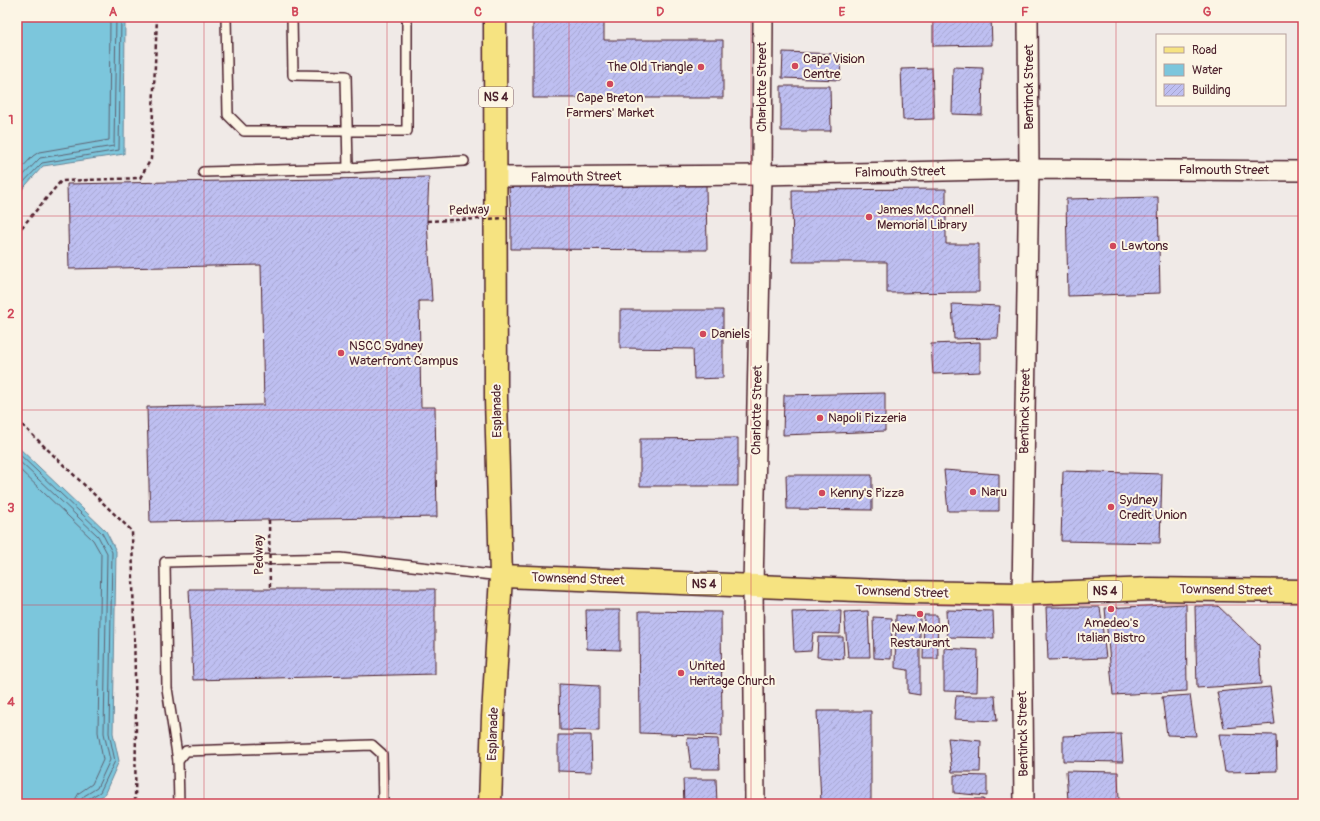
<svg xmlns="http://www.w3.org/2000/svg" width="1320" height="821" font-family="Pangolin,sans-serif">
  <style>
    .water { fill: #7cc6dc; stroke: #688395 }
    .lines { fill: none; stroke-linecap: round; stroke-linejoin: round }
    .shore { stroke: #5e6272; stroke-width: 1 }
    .building { fill: url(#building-hatch); stroke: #4a1f2b }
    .lane-casing { stroke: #4a1f2b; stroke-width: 12 }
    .street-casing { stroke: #4a1f2b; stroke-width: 22 }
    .primary-casing { stroke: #4a1f2b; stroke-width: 25 }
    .path { stroke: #4a1f2b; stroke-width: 2.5; stroke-dasharray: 4 3; stroke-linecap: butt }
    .lane { stroke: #fcf5e5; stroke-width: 9 }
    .street { stroke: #fcf5e5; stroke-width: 19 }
    .primary { stroke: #f6e381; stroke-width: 22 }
    .path-bridge { stroke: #4a1f2b; stroke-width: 2.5; stroke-dasharray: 4 3; stroke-linecap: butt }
    .grid { fill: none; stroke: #d1495b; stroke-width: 1; stroke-opacity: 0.55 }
    .poi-dot { fill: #d1495b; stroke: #fcf5e5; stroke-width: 1.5 }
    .labels { text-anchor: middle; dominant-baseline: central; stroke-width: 4; stroke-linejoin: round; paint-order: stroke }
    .shield { fill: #fcf5e5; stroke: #7f5f63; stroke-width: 1 }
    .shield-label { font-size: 12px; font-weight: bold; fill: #4a1f2b }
    .poi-label { font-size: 13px; fill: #4a1f2b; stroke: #fcf5e5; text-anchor: start }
    .street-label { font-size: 13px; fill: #4a1f2b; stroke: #fcf5e5 }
    .neatline { fill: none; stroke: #d1495b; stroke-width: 1.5 }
    .grid-label { font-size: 13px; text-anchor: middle; font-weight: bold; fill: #d1495b }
  </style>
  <defs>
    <pattern id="building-hatch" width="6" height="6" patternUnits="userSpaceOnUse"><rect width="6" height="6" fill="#bebff1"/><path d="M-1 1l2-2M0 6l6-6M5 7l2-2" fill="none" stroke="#a5a4cf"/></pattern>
  </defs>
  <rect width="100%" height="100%" fill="#f0eae7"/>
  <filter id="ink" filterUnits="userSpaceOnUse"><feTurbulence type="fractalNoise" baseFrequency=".025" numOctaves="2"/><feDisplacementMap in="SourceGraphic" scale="8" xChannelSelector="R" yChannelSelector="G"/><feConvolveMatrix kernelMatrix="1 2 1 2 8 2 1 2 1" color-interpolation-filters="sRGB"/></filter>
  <g filter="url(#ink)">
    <!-- water -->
    <g class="water">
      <polygon points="17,17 125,17 124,154 43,166 17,195"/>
      <polygon points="17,446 106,531 116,551 113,733 119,761 104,795 87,804 17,804"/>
    </g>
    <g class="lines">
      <!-- shore -->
      <g class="shore">
        <polyline points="17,173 33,156 39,152 109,140 110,17"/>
        <polyline points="17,182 40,158 114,146 116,17"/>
        <polyline points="17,189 42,163 119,150 121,17"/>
        <polyline points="17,452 102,533 112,552 109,733 115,761 100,792 88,799 86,804"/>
        <polyline points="17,459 98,536 107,553 104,733 110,760 97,788 84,796 81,800 81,804"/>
        <polyline points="17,467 93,540 101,554 98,732 103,760 92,784 79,793 76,798 75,804"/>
      </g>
    </g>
    <!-- building -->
    <g class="building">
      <polygon points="533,17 604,17 604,40 723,40 723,98 533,98"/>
      <polygon points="933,17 991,17 992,45 933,46"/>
      <polygon points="783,52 841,54 840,80 782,78"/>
      <polygon points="953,67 983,68 982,115 952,114"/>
      <polygon points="932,68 934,119 903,120 901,69"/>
      <polygon points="781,86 830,86 831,131 781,131"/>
      <polygon points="429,177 427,221 432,301 419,301 421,407 435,407 437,517 150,522 147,407 264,405 261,265 69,269 67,184"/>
      <polygon points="706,185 707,250 511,249 511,218 509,186"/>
      <polygon points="946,189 946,244 979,244 979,292 887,293 887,262 793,262 792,190"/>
      <polygon points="1158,197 1160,293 1068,296 1066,199"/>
      <polygon points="952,304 1000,306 998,338 954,339"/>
      <polygon points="620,310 723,310 723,378 694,379 693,349 620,348"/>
      <polygon points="980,342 980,372 933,374 931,344"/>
      <polygon points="885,393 885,431 783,435 784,395"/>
      <polygon points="738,438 738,486 640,486 640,439"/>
      <polygon points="944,470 999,474 999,511 948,511"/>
      <polygon points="1063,471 1162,474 1160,543 1061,541"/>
      <polygon points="786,475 872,475 872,510 787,509"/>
      <polygon points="189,589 435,589 435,674 193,680"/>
      <polygon points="1186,604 1187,691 1113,695 1105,608"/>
      <polygon points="1195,606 1218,606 1259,645 1261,684 1197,688"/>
      <polygon points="1046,607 1100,607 1106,658 1048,660"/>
      <polygon points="586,610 620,610 620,650 587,649"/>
      <polygon points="946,610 993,611 994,638 947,637"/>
      <polygon points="639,611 721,612 722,736 640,733"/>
      <polygon points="841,611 840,634 813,633 811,651 794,652 792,612"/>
      <polygon points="868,611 870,657 848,657 844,612"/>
      <polygon points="896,615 920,617 920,695 908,693 908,670 895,668"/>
      <polygon points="924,615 937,615 938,659 923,659"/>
      <polygon points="873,617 892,618 891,659 874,658"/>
      <polygon points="818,637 843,637 844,659 817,657"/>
      <polygon points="944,648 978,650 977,692 944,691"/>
      <polygon points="559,684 599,686 599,731 560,730"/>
      <polygon points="1270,687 1275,724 1224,728 1217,692"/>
      <polygon points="1190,695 1196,736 1167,735 1162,697"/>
      <polygon points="956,696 995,696 997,721 954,719"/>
      <polygon points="817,711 871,711 871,804 821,804"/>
      <polygon points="1121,734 1123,762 1063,761 1063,736"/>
      <polygon points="1219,734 1276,735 1277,771 1225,772"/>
      <polygon points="558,735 591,735 592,772 558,771"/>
      <polygon points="687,738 718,739 719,769 691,769"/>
      <polygon points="948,738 981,741 980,772 952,772"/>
      <polygon points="1066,771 1118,772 1119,801 1068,801"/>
      <polygon points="954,775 987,776 987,796 954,793"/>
      <polygon points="683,779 716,779 717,804 684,804"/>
      <polygon points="959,799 984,799 983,804 959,804"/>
    </g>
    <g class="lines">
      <defs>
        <g id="lane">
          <polyline points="226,17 228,115 244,131 407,131 407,17"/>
          <polyline points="292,17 293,75 346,76 348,168"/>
          <polyline points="203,172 348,168 464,161"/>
          <polyline points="178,761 167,688 165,562 341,558 501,576"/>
          <polyline points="179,804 178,761 186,751 372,745 382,754 383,804"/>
        </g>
        <g id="street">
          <polyline points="496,177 762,175 1029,169 1303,171"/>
          <polyline points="755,804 753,586 762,175 763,17"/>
          <polyline points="1024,804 1022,594 1029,169 1028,17"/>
        </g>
        <g id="primary">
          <polyline points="501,576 906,592 1022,594 1150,589 1303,591"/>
          <polyline points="490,804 493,717 501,576 496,399 495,17"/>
        </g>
      </defs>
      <!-- lane casing -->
      <use href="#lane" class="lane-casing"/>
      <!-- street casing -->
      <use href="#street" class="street-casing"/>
      <!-- primary casing -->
      <use href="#primary" class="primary-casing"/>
      <!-- path -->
      <g class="path">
        <polyline points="17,233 61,181 140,178 151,159 157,17"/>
        <polyline points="17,420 132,531 136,726 135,804"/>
      </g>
      <!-- lane -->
      <use href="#lane" class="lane"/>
      <!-- street -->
      <use href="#street" class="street"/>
      <!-- primary -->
      <use href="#primary" class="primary"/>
      <!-- path-bridge -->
      <g class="path-bridge">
        <polyline points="427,221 511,218"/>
        <polyline points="269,520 270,589"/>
      </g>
    </g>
  </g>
  <!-- grid -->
  <path class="grid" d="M204,17V804M387,17V804M569,17V804M751,17V804M933,17V804M1116,17V804M17,216H1303M17,410H1303M17,605H1303"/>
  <!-- markers -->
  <g class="poi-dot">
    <circle cx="795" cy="66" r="4"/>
    <circle cx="701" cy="67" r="4"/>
    <circle cx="610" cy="84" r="4"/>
    <circle cx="869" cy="217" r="4"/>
    <circle cx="1113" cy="246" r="4"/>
    <circle cx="703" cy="334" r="4"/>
    <circle cx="341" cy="353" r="4"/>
    <circle cx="820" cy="418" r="4"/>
    <circle cx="973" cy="492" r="4"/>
    <circle cx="822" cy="493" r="4"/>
    <circle cx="1111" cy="507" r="4"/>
    <circle cx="1111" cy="609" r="4"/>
    <circle cx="920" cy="614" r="4"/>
    <circle cx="681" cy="673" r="4"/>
  </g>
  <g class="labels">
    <!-- shield labels -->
    <g class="shield">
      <rect x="479" y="87" width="34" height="20" rx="3"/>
      <rect x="687" y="574" width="34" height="20" rx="3"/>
      <rect x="1088" y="581" width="34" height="20" rx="3"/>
    </g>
    <g class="shield-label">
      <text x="496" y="97">NS 4</text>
      <text x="704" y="584">NS 4</text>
      <text x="1105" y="591">NS 4</text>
    </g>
    <!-- poi labels -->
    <g class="poi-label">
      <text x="803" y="59">Cape Vision<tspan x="803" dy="15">Centre</tspan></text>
      <text x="693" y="67" text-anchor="end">The Old Triangle</text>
      <text x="610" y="98" text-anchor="middle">Cape Breton<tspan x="610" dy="15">Farmers' Market</tspan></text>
      <text x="877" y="210">James McConnell<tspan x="877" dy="15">Memorial Library</tspan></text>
      <text x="1121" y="246">Lawtons</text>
      <text x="711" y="334">Daniels</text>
      <text x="349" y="346">NSCC Sydney<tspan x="349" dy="15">Waterfront Campus</tspan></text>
      <text x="828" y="418">Napoli Pizzeria</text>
      <text x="981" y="492">Naru</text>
      <text x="830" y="493">Kenny's Pizza</text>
      <text x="1119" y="500">Sydney<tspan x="1119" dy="15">Credit Union</tspan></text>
      <text x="1111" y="623" text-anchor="middle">Amedeo's<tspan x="1111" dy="15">Italian Bistro</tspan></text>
      <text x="920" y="628" text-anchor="middle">New Moon<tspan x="920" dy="15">Restaurant</tspan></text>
      <text x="689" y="666">United<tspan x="689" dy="15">Heritage Church</tspan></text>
    </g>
    <!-- street labels -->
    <g class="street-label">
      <text transform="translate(762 87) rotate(-90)">Charlotte Street</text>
      <text transform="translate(1029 87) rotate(-90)">Bentinck Street</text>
      <text x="1224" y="170">Falmouth Street</text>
      <text transform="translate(900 172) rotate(-1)">Falmouth Street</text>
      <text transform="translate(576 177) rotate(-1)">Falmouth Street</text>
      <text transform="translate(469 210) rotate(-2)">Pedway</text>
      <text transform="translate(757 410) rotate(-89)">Charlotte Street</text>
      <text transform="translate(497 411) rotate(-91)">Esplanade</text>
      <text transform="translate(1025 411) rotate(-89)">Bentinck Street</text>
      <text transform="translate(259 555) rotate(-91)">Pedway</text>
      <text transform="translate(578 579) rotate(2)">Townsend Street</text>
      <text transform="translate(1226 590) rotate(1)">Townsend Street</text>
      <text transform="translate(902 592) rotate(2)">Townsend Street</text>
      <text transform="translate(493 734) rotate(-88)">Esplanade</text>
      <text transform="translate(1023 734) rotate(-91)">Bentinck Street</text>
    </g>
  </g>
  <!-- margin -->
  <rect width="1320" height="821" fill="none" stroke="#fcf5e5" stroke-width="44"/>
  <!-- legend -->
  <rect x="1156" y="34" width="130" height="72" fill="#fcf5e5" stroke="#b59f9b"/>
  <rect x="1164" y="47" width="20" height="6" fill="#f6e381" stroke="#b59f9b"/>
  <text x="1192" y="54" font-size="12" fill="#4a1f2b">Road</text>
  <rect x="1164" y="64" width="20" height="12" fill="#7cc6dc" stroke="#b59f9b"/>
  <text x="1192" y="74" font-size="12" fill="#4a1f2b">Water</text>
  <rect x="1164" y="84" width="20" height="12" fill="url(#building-hatch)" stroke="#b59f9b"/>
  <text x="1192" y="94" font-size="12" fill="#4a1f2b">Building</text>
  <rect x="22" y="22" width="1276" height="777" class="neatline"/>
  <g class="grid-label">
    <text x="113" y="16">A</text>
    <text x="295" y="16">B</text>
    <text x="478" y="16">C</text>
    <text x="660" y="16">D</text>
    <text x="842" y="16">E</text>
    <text x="1025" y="16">F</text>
    <text x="1207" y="16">G</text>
    <text x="11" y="124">1</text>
    <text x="11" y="318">2</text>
    <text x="11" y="512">3</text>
    <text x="11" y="706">4</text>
  </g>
</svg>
